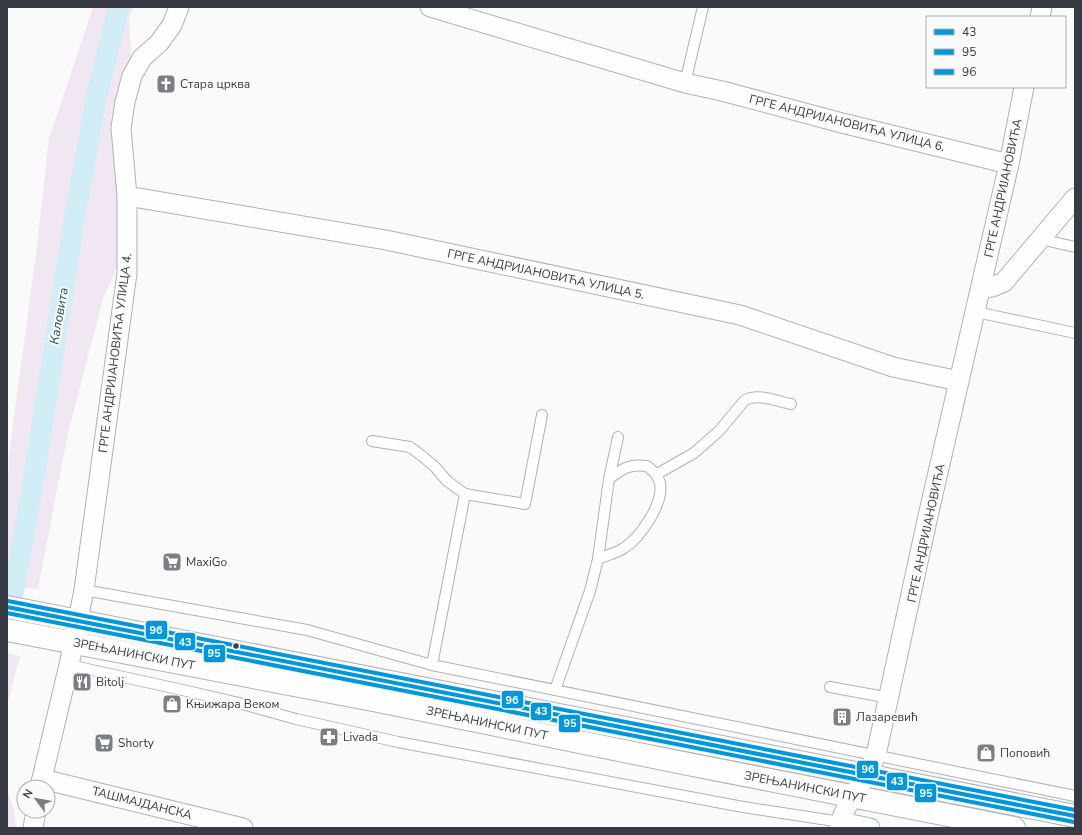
<svg xmlns="http://www.w3.org/2000/svg" width="1082" height="835" font-family="'Nunito Sans',sans-serif">
  <style>
    .green { fill: #f0e7f2 }
    .lines { fill: none; stroke-linecap: round; stroke-linejoin: round }
    .canal { stroke: #d1edf6; stroke-width: 21 }
    .service-casing { stroke: #b0b2b6; stroke-width: 12 }
    .minor-casing { stroke: #b0b2b6; stroke-width: 21 }
    .secondary-casing { stroke: #b0b2b6; stroke-width: 24 }
    .service { stroke: #fefefe; stroke-width: 10 }
    .minor { stroke: #fefefe; stroke-width: 19 }
    .secondary { stroke: #fefefe; stroke-width: 22 }
    .bus-1-casing { stroke: #fafafa; stroke-width: 7 }
    .bus-2-casing { stroke: #fafafa; stroke-width: 7 }
    .bus-3-casing { stroke: #fafafa; stroke-width: 7 }
    .bus-1 { stroke: #0098da; stroke-width: 4 }
    .bus-2 { stroke: #0098da; stroke-width: 4 }
    .bus-3 { stroke: #0098da; stroke-width: 4 }
    .bus-dot { fill: #373b45; stroke: #fafafa; stroke-width: 1.5 }
    .labels { text-anchor: middle; dominant-baseline: central; stroke-width: 4; stroke-linejoin: round; paint-order: stroke }
    .poi-label { font-size: 12px; fill: #373b45; stroke: #fafafa; text-anchor: start }
    .street-label { font-size: 12px; fill: #373b45; stroke: #fafafa }
    .water-label { font-size: 13px; font-style: italic; fill: #1b5160; stroke: #fafafa }
    .line-badge { stroke: #fafafa; stroke-width: 1.5 }
    .badge-label { font-size: 11px; text-anchor: middle; font-weight: bold; fill: #fff }
  </style>
  <rect width="100%" height="100%" fill="#fafafa"/>
  <!-- green -->
  <g class="green">
    <polygon points="93,7 134,7 129,17 132,76 127,244 103,299 68,433 38,589 7,587 7,496 9,454 37,246 49,138"/>
    <polygon points="7,653 20,656 7,705"/>
    <polygon points="7,789 14,810 16,828 7,828"/>
  </g>
  <g class="lines">
    <!-- canal -->
    <polyline class="canal" points="7,627 34,477 73,227 96,98 119,7"/>
    <defs>
      <g id="service">
        <polyline points="685,83 703,7"/>
        <polyline points="1040,239 1075,247"/>
        <polyline points="976,312 1075,333"/>
        <polyline points="372,441 410,447 422,456 435,467 447,481 465,494 525,504 542,415"/>
        <path d="M657,474L694,453L719,431L745,400C759,393 776,401 791,404"/>
        <path d="M598,559C607,555 617,553 624,548C641,537 664,503 660,483C658,475 653,471 647,466C629,464 623,468 609,479"/>
        <polyline points="84,590 307,630 432,665 1075,796"/>
        <polyline points="69,665 187,691 235,702 296,719 398,742 743,807 841,822"/>
        <polyline points="432,665 465,494"/>
        <polyline points="830,687 890,698"/>
        <polyline points="555,690 590,591 598,559 609,479 618,437"/>
      </g>
      <g id="minor">
        <polyline points="430,7 685,83 722,91 838,122 1009,164"/>
        <polyline points="1040,17 1042,7"/>
        <polyline points="127,196 386,240 740,315 893,367 959,381"/>
        <polyline points="981,288 992,287 1004,282 1075,198"/>
        <polyline points="42,779 243,828"/>
        <polyline points="40,787 69,665 84,590 127,273 127,196 121,128 125,102 132,76 142,58 159,43 172,25 179,7"/>
        <polyline points="841,822 870,828"/>
        <polyline points="33,828 36,811"/>
        <path d="M839,828C845,800 867,781 876,755L928,516L1009,164L1024,87"/>
      </g>
      <g id="secondary">
        <polyline points="7,607 1075,816"/>
        <polyline points="7,630 373,700 683,763 1014,828"/>
      </g>
    </defs>
    <!-- service casing -->
    <use href="#service" class="service-casing"/>
    <!-- minor casing -->
    <use href="#minor" class="minor-casing"/>
    <!-- secondary casing -->
    <use href="#secondary" class="secondary-casing"/>
    <!-- service -->
    <use href="#service" class="service"/>
    <!-- minor -->
    <use href="#minor" class="minor"/>
    <!-- secondary -->
    <use href="#secondary" class="secondary"/>
    <defs>
      <polyline id="bus-1" points="7,607 1075,816"/>
      <polyline id="bus-2" points="7,613 1074,822"/>
      <polyline id="bus-3" points="8,601 1075,810"/>
    </defs>
    <!-- bus-1 casing -->
    <use href="#bus-1" class="bus-1-casing"/>
    <!-- bus-2 casing -->
    <use href="#bus-2" class="bus-2-casing"/>
    <!-- bus-3 casing -->
    <use href="#bus-3" class="bus-3-casing"/>
    <!-- bus-1 -->
    <use href="#bus-1" class="bus-1"/>
    <!-- bus-2 -->
    <use href="#bus-2" class="bus-2"/>
    <!-- bus-3 -->
    <use href="#bus-3" class="bus-3"/>
  </g>
  <!-- icons -->
  <defs>
    <symbol id="church-square" viewBox="-11 -11 22 22"><rect x="-9" y="-9" width="18" height="18" rx="4" fill="#7b7e84" stroke="#fafafa"/><path d="M-1.2-6h2.4v3.5h3.3v2.4h-3.3V6h-2.4V-.1h-3.3v-2.4h3.3Z" fill="#fff"/></symbol>
    <symbol id="supermarket-square" viewBox="-11 -11 22 22"><rect x="-9" y="-9" width="18" height="18" rx="4" fill="#7b7e84" stroke="#fafafa"/><path d="M-6-5.5h2.5l.6 2H6L4.5 2H-2.5L-4.4-4H-6ZM-1.5 3.2a1.3 1.3 0 1 0 .1 0ZM3 3.2a1.3 1.3 0 1 0 .1 0Z" fill="#fff"/></symbol>
    <symbol id="restaurant-square" viewBox="-11 -11 22 22"><rect x="-9" y="-9" width="18" height="18" rx="4" fill="#7b7e84" stroke="#fafafa"/><path d="M-5-6h1v4h1v-4h1v4h1v-4h1v5L-1.5 .5V6h-2V.5L-5-1ZM5-6V6H3V1.5H1.5Q1.5-4 5-6Z" fill="#fff"/></symbol>
    <symbol id="shop-square" viewBox="-11 -11 22 22"><rect x="-9" y="-9" width="18" height="18" rx="4" fill="#7b7e84" stroke="#fafafa"/><path d="M-5-2.5h2.3a2.7 3.5 0 0 1 5.4 0H5L5.5 6h-11ZM-1.5-2.5h3a1.5 2.3 0 0 0-3 0Z" fill="#fff"/></symbol>
    <symbol id="building-square" viewBox="-11 -11 22 22"><rect x="-9" y="-9" width="18" height="18" rx="4" fill="#7b7e84" stroke="#fafafa"/><path d="M-4-6H4V6H1V3H-1V6H-4ZM-2.5-4.3h1.7v1.8h-1.7ZM.8-4.3h1.7v1.8H.8ZM-2.5-1h1.7V.8h-1.7ZM.8-1h1.7V.8H.8Z" fill="#fff"/></symbol>
    <symbol id="pharmacy-square" viewBox="-11 -11 22 22"><rect x="-9" y="-9" width="18" height="18" rx="4" fill="#7b7e84" stroke="#fafafa"/><path d="M-2-6h4v4h4v4h-4v4h-4v-4h-4v-4h4Z" fill="#fff"/></symbol>
  </defs>
  <g fill-rule="evenodd">
    <use href="#church-square" x="155" y="73" width="22" height="22"/>
    <use href="#supermarket-square" x="161" y="551" width="22" height="22"/>
    <use href="#restaurant-square" x="71" y="671" width="22" height="22"/>
    <use href="#shop-square" x="161" y="693" width="22" height="22"/>
    <use href="#building-square" x="831" y="706" width="22" height="22"/>
    <use href="#pharmacy-square" x="318" y="726" width="22" height="22"/>
    <use href="#supermarket-square" x="93" y="732" width="22" height="22"/>
    <use href="#shop-square" x="975" y="742" width="22" height="22"/>
  </g>
  <!-- markers -->
  <circle class="bus-dot" cx="236" cy="646" r="3.5"/>
  <g class="labels">
    <!-- poi labels -->
    <g class="poi-label">
      <text x="180" y="84">Стара црква</text>
      <text x="186" y="562">MaxiGo</text>
      <text x="96" y="682">Bitolj</text>
      <text x="186" y="704">Књижара Веком</text>
      <text x="856" y="717">Лазаревић</text>
      <text x="343" y="737">Livada</text>
      <text x="118" y="743">Shorty</text>
      <text x="1000" y="753">Поповић</text>
    </g>
    <!-- street labels -->
    <g class="street-label">
      <text transform="translate(847 123) rotate(14)">ГРГЕ АНДРИЈАНОВИЋА УЛИЦА 6.</text>
      <text transform="translate(1003 188) rotate(-78)">ГРГЕ АНДРИЈАНОВИЋА</text>
      <text transform="translate(546 274) rotate(12)">ГРГЕ АНДРИЈАНОВИЋА УЛИЦА 5.</text>
      <text transform="translate(115 353) rotate(-83)">ГРГЕ АНДРИЈАНОВИЋА УЛИЦА 4.</text>
      <text transform="translate(926 533) rotate(-78)">ГРГЕ АНДРИЈАНОВИЋА</text>
      <text transform="translate(134 654) rotate(11)">ЗРЕЊАНИНСКИ ПУТ</text>
      <text transform="translate(487 723) rotate(12)">ЗРЕЊАНИНСКИ ПУТ</text>
      <text transform="translate(805 787) rotate(11)">ЗРЕЊАНИНСКИ ПУТ</text>
      <text transform="translate(142 803) rotate(14)">ТАШМАЈДАНСКА</text>
    </g>
    <!-- water labels -->
    <g class="water-label">
      <text transform="translate(59 316) rotate(-80)">Каловита</text>
    </g>
  </g>
  <g class="line-badge">
    <rect x="145" y="620" width="23" height="20" rx="4" fill="#0098da"/>
    <rect x="174" y="632" width="22" height="19" rx="4" fill="#0098da"/>
    <rect x="203" y="644" width="23" height="19" rx="4" fill="#0098da"/>
    <rect x="501" y="690" width="23" height="19" rx="4" fill="#0098da"/>
    <rect x="530" y="702" width="22" height="19" rx="4" fill="#0098da"/>
    <rect x="558" y="714" width="23" height="19" rx="4" fill="#0098da"/>
    <rect x="856" y="760" width="23" height="19" rx="4" fill="#0098da"/>
    <rect x="886" y="772" width="22" height="19" rx="4" fill="#0098da"/>
    <rect x="914" y="783" width="23" height="20" rx="4" fill="#0098da"/>
  </g>
  <g class="badge-label">
    <text x="156" y="634">96</text>
    <text x="185" y="646">43</text>
    <text x="214" y="657">95</text>
    <text x="512" y="704">96</text>
    <text x="541" y="715">43</text>
    <text x="570" y="727">95</text>
    <text x="868" y="773">96</text>
    <text x="897" y="785">43</text>
    <text x="926" y="797">95</text>
  </g>
  <!-- border -->
  <rect width="1082" height="835" fill="none" stroke="#373b45" stroke-width="16"/>
  <!-- legend -->
  <rect x="926" y="16" width="140" height="72" fill="#fafafa" stroke="#acaeb2"/>
  <rect x="934" y="29" width="20" height="6" fill="#0098da" stroke="#acaeb2"/>
  <text x="962" y="36" font-size="12" fill="#373b45">43</text>
  <rect x="934" y="49" width="20" height="6" fill="#0098da" stroke="#acaeb2"/>
  <text x="962" y="56" font-size="12" fill="#373b45">95</text>
  <rect x="934" y="69" width="20" height="6" fill="#0098da" stroke="#acaeb2"/>
  <text x="962" y="76" font-size="12" fill="#373b45">96</text>
  <!-- north arrow -->
  <g transform="translate(36 799) rotate(302)"><circle r="19" fill="#fafafa" stroke="#acaeb2"/>
  <path d="M0-3L7 15L0 10L-7 15Z" fill="#7b7e84"/>
  <text y="-6" font-size="11" font-weight="bold" text-anchor="middle" fill="#373b45">N</text>
  </g>
</svg>
